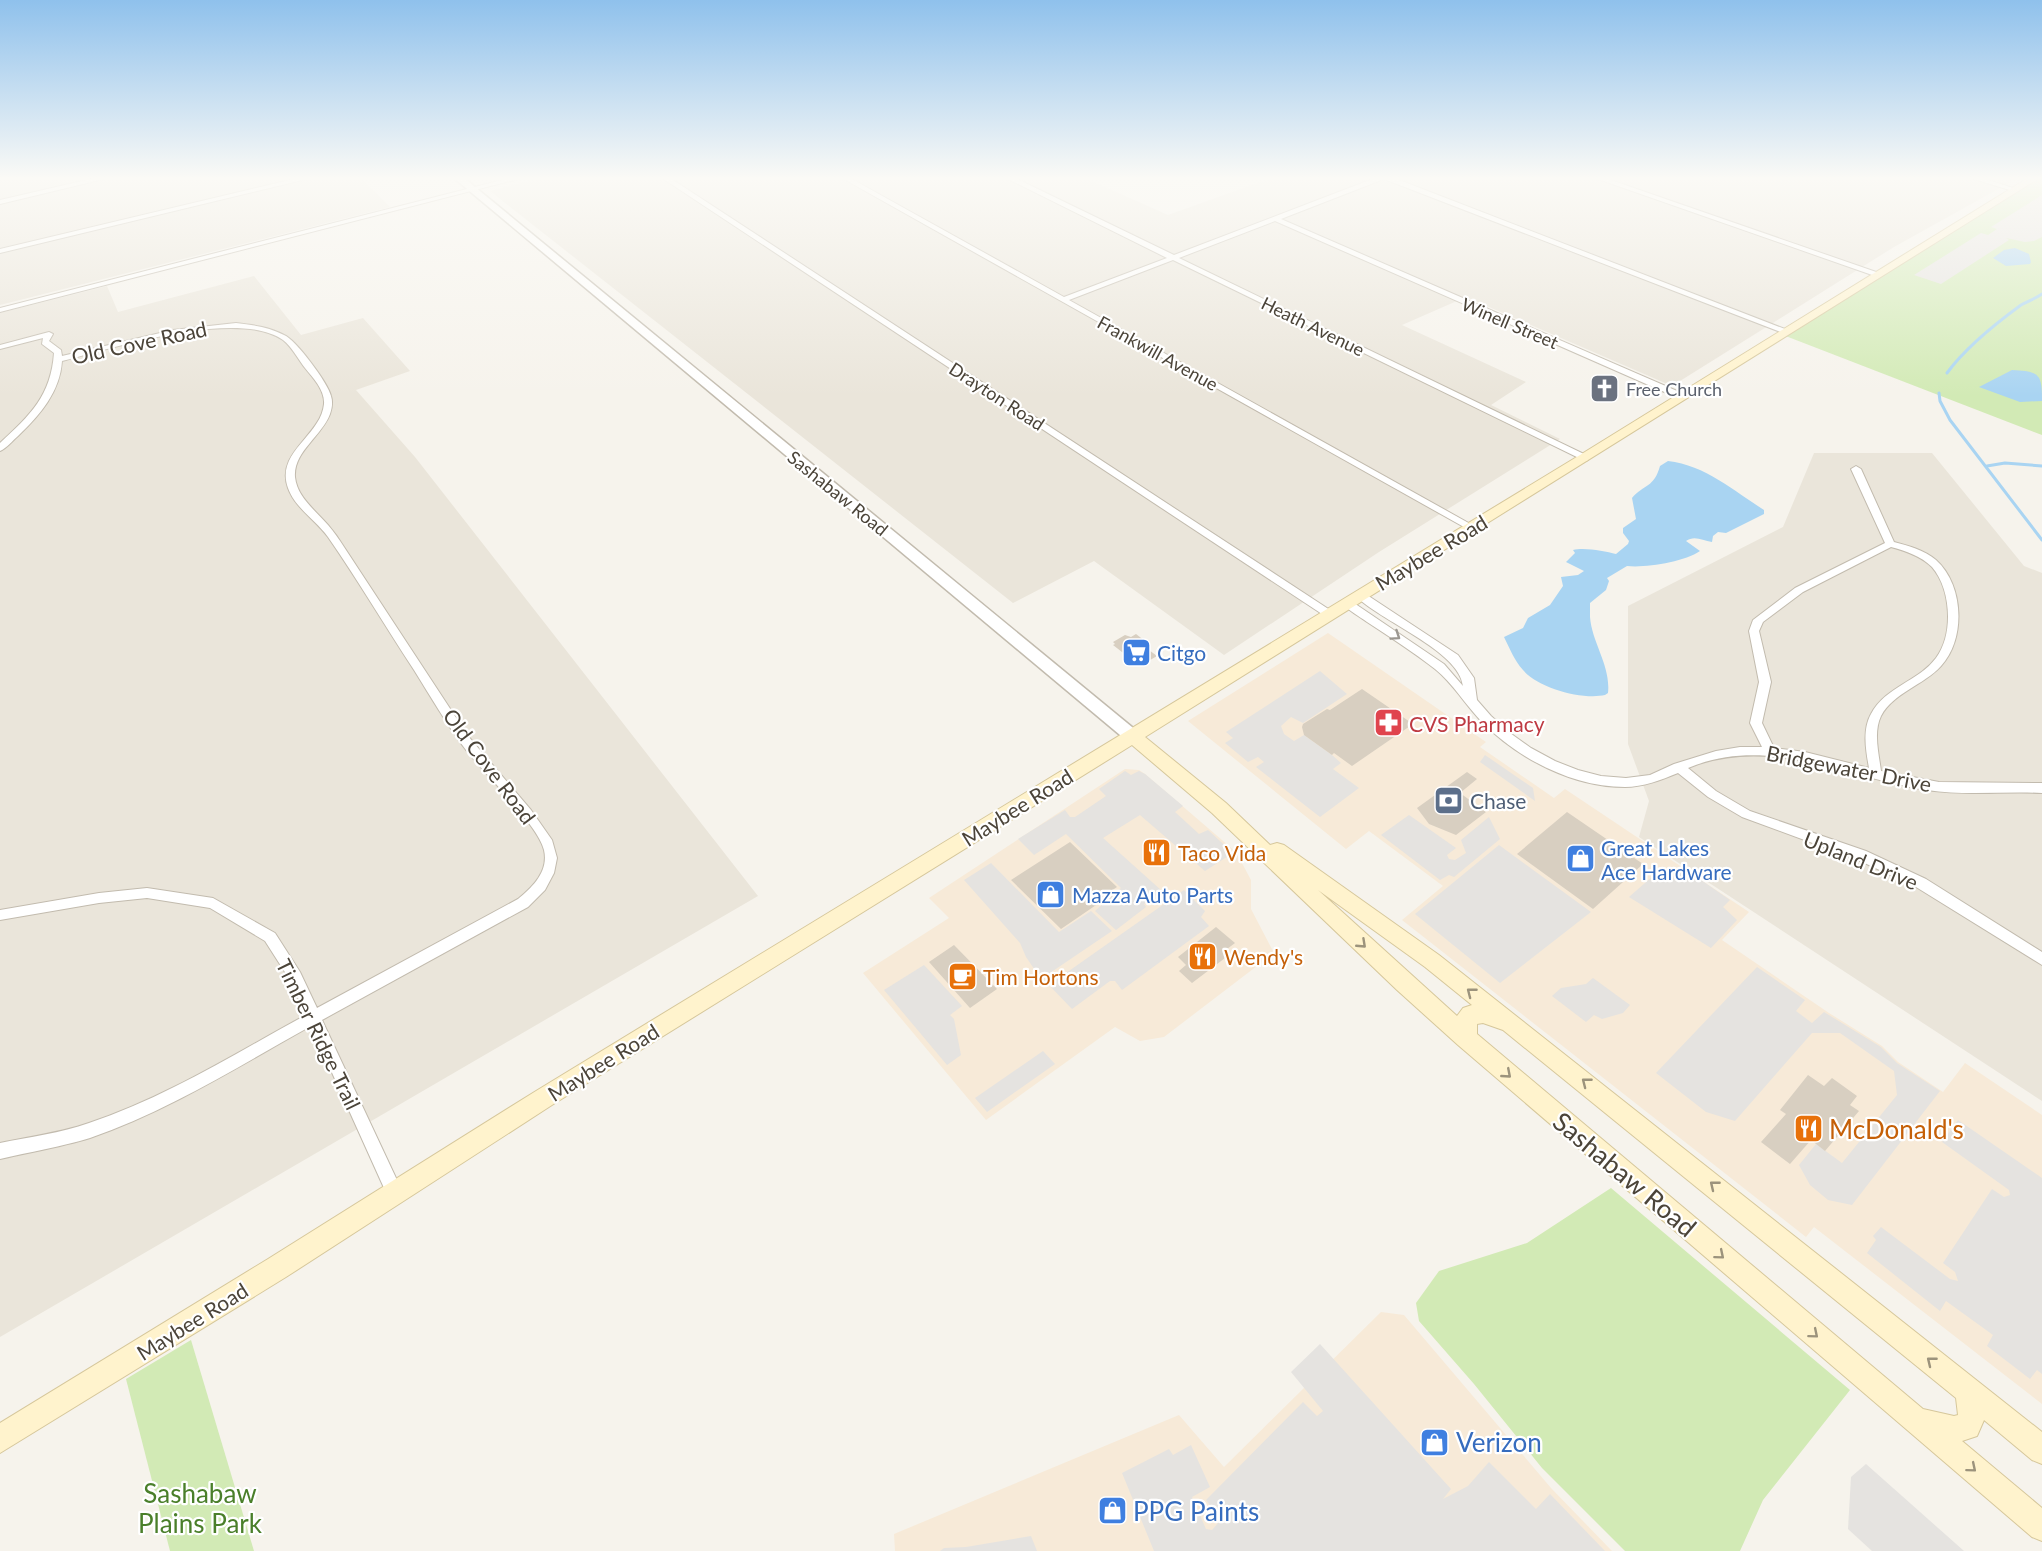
<svg xmlns="http://www.w3.org/2000/svg" width="2042" height="1551" font-family="Lato,sans-serif">
  <style>
    .residential { fill: #eae5da }
    .commercial { fill: #f7ead8 }
    .green { fill: #d2eab5 }
    .parking { fill: #e5e3e0 }
    .water { fill: #a9d4f2 }
    .lines { fill: none; stroke-linecap: round; stroke-linejoin: round }
    .stream { stroke: #a9d4f2; stroke-width: 3 }
    .building { fill: #d8cfc1 }
    .minor-casing { stroke: #c2bbae; stroke-width: 2 }
    .tertiary-casing { stroke: #c2bbae; stroke-width: 3 }
    .secondary-casing { stroke: #d6c79b; stroke-width: 2 }
    .minor { fill: #fff; fill-rule: evenodd }
    .tertiary { fill: #fff; fill-rule: evenodd }
    .secondary { fill: #fff3cd; fill-rule: evenodd }
    .oneway { stroke: #9c9892 }
    .oneway2 { stroke: #9c937c }
    .labels { text-anchor: middle; dominant-baseline: central; stroke-width: 4.5; stroke-linejoin: round; paint-order: stroke }
    .far-street-label { font-size: 18px; fill: #4b4439; stroke: #fff }
    .far-worship-label { font-size: 18px; fill: #5b616d; stroke: #fff; text-anchor: start }
    .street-label { font-size: 21px; fill: #4b4439; stroke: #fff }
    .shop-label { font-size: 21px; fill: #366cbe; stroke: #fff; text-anchor: start }
    .health-label { font-size: 21px; fill: #be3a42; stroke: #fff; text-anchor: start }
    .service-label { font-size: 21px; fill: #4e5e75; stroke: #fff; text-anchor: start }
    .food-label { font-size: 21px; fill: #c56008; stroke: #fff; text-anchor: start }
    .near-food-label { font-size: 26px; fill: #c56008; stroke: #fff; text-anchor: start }
    .near-street-label { font-size: 26px; fill: #4b4439; stroke: #fff }
    .near-shop-label { font-size: 26px; fill: #366cbe; stroke: #fff; text-anchor: start }
    .near-park-label { font-size: 26px; fill: #4a7f2a; stroke: #fff }
  </style>
  <rect width="100%" height="100%" fill="#f6f3ec"/>
  <!-- residential -->
  <g class="residential">
    <polygon points="0,178 361,178 390,207 0,305"/>
    <polygon points="539,178 1085,178 1168,215 1271,178 2018,178 1894,247 1672,386 1466,297 1402,325 1526,382 1491,405 1560,439 1379,552 1224,655 1094,561 1013,603 490,191"/>
    <polygon points="254,276 301,335 363,318 410,371 356,390 415,457 758,896 0,1337 0,313 107,286 118,312"/>
    <polygon points="1814,453 1932,453 2024,566 2042,573 2042,1101 1639,837 1649,801 1628,744 1628,606 1783,527"/>
  </g>
  <!-- commercial -->
  <g class="commercial">
    <polygon points="1328,633 1486,742 1480,747 1554,798 1565,789 1749,912 1722,940 1829,1013 1882,1046 1898,1062 1943,1092 1965,1063 2042,1115 2042,1404 1814,1227 1806,1237 1402,920 1443,886 1369,831 1346,849 1188,721"/>
    <polygon points="1125,769 1139,770 1145,774 1236,852 1251,880 1251,909 1274,953 1164,1037 1140,1041 1115,1027 986,1120 863,973 949,918 929,898"/>
    <polygon points="1381,1312 1404,1315 1551,1488 1612,1551 895,1551 894,1534 1179,1415 1224,1467"/>
  </g>
  <!-- green -->
  <g class="green">
    <polygon points="2036,178 2042,178 2042,435 1783,335"/>
    <polygon points="1611,1188 1850,1390 1763,1500 1740,1551 1625,1551 1542,1468 1474,1384 1419,1321 1416,1303 1439,1271 1527,1243"/>
    <polygon points="191,1340 254,1551 170,1551 126,1379"/>
  </g>
  <!-- parking -->
  <g class="parking">
    <polygon points="2042,195 2042,237 2034,241 2025,242 2006,238 2009,240 1941,284 1914,275 1981,233 1988,235 1997,229 1991,227"/>
    <polygon points="1320,671 1347,694 1303,723 1291,717 1281,726 1284,734 1294,741 1304,735 1332,755 1341,763 1333,769 1359,788 1320,817 1256,767 1264,762 1258,757 1248,762 1225,743 1233,738 1226,732"/>
    <polygon points="1485,755 1533,788 1535,801 1480,762"/>
    <polygon points="1125,771 1131,775 1139,771 1145,774 1183,806 1175,812 1199,834 1208,830 1233,853 1205,871 1140,815 1103,838 1162,891 1144,904 1146,907 1116,930 1095,911 1121,888 1066,834 1034,855 1018,839 1065,810 1070,817 1075,817 1106,796 1099,789"/>
    <polygon points="1409,815 1456,848 1447,855 1449,859 1455,860 1466,853 1461,840 1489,817 1500,839 1454,877 1449,875 1440,880 1381,835"/>
    <polygon points="1499,845 1591,912 1500,983 1415,914"/>
    <polygon points="991,863 1059,932 1091,911 1112,931 1041,979 1026,957 1020,943 964,880"/>
    <polygon points="1661,869 1675,877 1685,869 1730,900 1723,907 1737,920 1711,948 1629,897"/>
    <polygon points="1184,890 1205,911 1201,917 1209,926 1122,990 1115,981 1110,981 1072,1009 1049,985"/>
    <polygon points="924,965 962,1006 950,1015 954,1019 961,1055 947,1065 884,990"/>
    <polygon points="1757,967 1805,1000 1796,1011 1812,1023 1824,1012 1881,1047 1897,1063 1940,1091 1852,1205 1828,1200 1810,1185 1799,1165 1816,1144 1842,1163 1897,1095 1894,1071 1840,1033 1812,1033 1735,1121 1706,1112 1656,1073"/>
    <polygon points="1593,978 1630,1005 1623,1013 1602,1019 1594,1015 1586,1022 1552,996 1561,988 1586,984"/>
    <polygon points="1043,1051 1055,1064 987,1112 975,1098"/>
    <polygon points="1958,1120 2042,1178 2042,1374 2037,1370 2030,1379 1987,1346 1993,1335 1946,1301 1940,1311 1867,1253 1876,1240 1873,1236 1881,1227 1950,1279 1958,1281 1955,1272 1943,1263 1992,1189 2004,1197 2010,1195 2009,1190 1942,1142"/>
    <polygon points="1320,1344 1451,1489 1443,1499 1468,1486 1489,1462 1536,1509 1550,1494 1605,1551 1154,1551 1122,1473 1169,1449 1173,1455 1191,1445 1210,1487 1192,1497 1206,1529 1212,1530 1219,1522 1218,1516 1206,1500 1303,1402 1317,1416 1323,1411 1291,1372"/>
    <polygon points="1866,1464 1964,1551 1872,1551 1848,1529 1851,1477"/>
    <polygon points="1031,1536 1037,1551 940,1551 944,1548 966,1547"/>
  </g>
  <!-- water -->
  <g class="water">
    <polygon points="2015,248 2029,254 2031,262 2030,264 2006,266 1993,258 2004,250"/>
    <path d="M2012,370C2040,371 2042,375 2042,401L2020,402L1979,387Z"/>
    <path d="M1668,461C1705,465 1734,491 1764,510V514L1726,533L1718,532L1713,536L1712,542C1702,540 1694,535 1686,541L1700,551C1684,562 1646,568 1627,566L1607,578L1609,581L1606,590L1590,603C1590,608 1590,613 1590,617C1592,643 1611,666 1608,693L1605,695C1582,700 1538,688 1523,670C1514,660 1510,649 1504,637L1523,628L1528,618L1550,605L1563,586L1561,577L1578,575L1584,571L1566,562L1575,553L1573,550C1584,547 1605,551 1616,554L1628,544L1629,541L1623,533V528L1636,519L1632,498C1644,484 1654,488 1660,466Z"/>
  </g>
  <g class="lines">
    <!-- stream -->
    <g class="stream">
      <path d="M1947,373C1966,347 1995,324 2021,305C2028,301 2035,299 2042,294"/>
      <polyline points="1939,393 1940,401 1950,420 2042,540"/>
      <polyline points="1987,466 2005,463 2042,466"/>
    </g>
  </g>
  <!-- building -->
  <g class="building">
    <polygon points="1136,634 1150,645 1145,647 1157,656 1140,666 1113,645 1115,644 1113,642 1125,635 1131,637"/>
    <polygon points="1362,689 1413,724 1352,766 1334,753 1332,755 1304,735 1302,727 1303,724 1327,709 1330,710"/>
    <polygon points="1467,772 1477,779 1460,793 1486,812 1456,835 1429,824 1417,808"/>
    <polygon points="1567,812 1643,864 1593,909 1517,854"/>
    <polygon points="1070,842 1117,887 1099,899 1102,901 1061,929 1011,880"/>
    <polygon points="1216,927 1235,943 1223,952 1229,955 1192,983 1179,971 1186,965 1178,957"/>
    <polygon points="954,945 997,989 970,1008 929,962"/>
    <polygon points="1808,1075 1824,1086 1832,1078 1857,1096 1850,1105 1859,1111 1825,1151 1811,1140 1790,1164 1761,1142 1786,1114 1780,1110"/>
  </g>
  <g class="lines">
    <defs>
      <g id="minor">
        <polygon points="95,178 108,178 0,204 0,200"/>
        <polygon points="298,178 311,178 0,253 0,249"/>
        <polygon points="510,178 522,178 0,312 0,308"/>
        <polygon points="662,178 670,178 1333,612 1334,614 1333,616 1325,616"/>
        <polygon points="842,178 850,178 1064,297 1167,258 1006,178 1015,178 1174,255 1375,178 1394,178 1790,331 1783,333 1384,179 1281,219 1684,394 1684,398 1678,398 1275,221 1179,258 1588,456 1588,460 1585,461 1173,260 1069,300 1474,526 1476,528 1471,531"/>
        <polygon points="1595,178 1605,178 1882,274 1875,276"/>
        <polygon points="1971,178 1982,178 2019,190 2016,192"/>
        <path d="M236,323C253,325 269,327 284,335C296,340 328,383 331,396C333,402 332,408 330,414C322,436 293,452 295,477C297,497 315,510 328,525C334,532 339,539 344,547L468,736L531,810L552,840L557,858L554,873L545,890L528,907L322,1020L403,1193L401,1199L395,1201L389,1199L311,1026C239,1066 168,1111 90,1138C61,1147 29,1152 0,1159V1143C29,1137 61,1133 89,1123C165,1098 236,1053 306,1015L290,980L265,941L210,908L147,898L99,903L0,920V910L99,893L147,888L213,898L275,933L300,972L317,1008L518,899C533,887 549,871 544,850C538,825 484,773 466,750C447,725 431,697 414,670C385,626 358,580 328,537C316,520 295,508 288,488C275,452 321,436 324,404C325,390 313,378 305,368C298,359 292,347 283,340C237,308 113,348 62,361C60,392 40,415 18,436C12,441 7,448 0,451V443C30,415 51,396 54,353L42,344L43,338L0,349V345L49,332L53,334L49,341L61,350L62,356L173,330Z"/>
        <path d="M1856,466L1861,469L1894,542C1909,546 1924,550 1936,560C1964,585 1966,639 1941,666C1924,685 1893,693 1881,716C1873,732 1879,755 1881,771L1939,782L2042,783V793C2004,791 1965,796 1927,790C1847,778 1769,734 1688,768L1716,791L1750,811L1866,851L1926,879L2042,952V965L1916,887L1856,859L1742,817L1708,797L1678,773C1661,780 1643,787 1625,787C1573,787 1519,759 1483,723C1466,706 1453,683 1435,669C1413,652 1390,637 1367,622C1359,616 1349,611 1342,603L1343,601H1351L1444,664L1463,686C1459,650 1379,621 1355,595L1356,593H1364L1458,655L1474,678L1477,700L1491,716L1510,733L1531,748L1555,761L1578,770L1601,776L1626,778L1650,775L1674,764L1716,751L1740,747H1762L1750,723L1759,682L1749,631L1753,620L1795,588L1885,543L1851,469ZM1891,547C1906,551 1921,556 1932,567C1951,589 1954,634 1936,658C1919,681 1885,687 1871,714C1862,730 1866,751 1869,768L1805,752L1774,748L1762,723L1771,682L1759,631L1763,622L1803,592Z"/>
      </g>
      <polygon id="tertiary" points="454,178 464,178 1138,732 1140,736 1138,740 1126,740"/>
      <path id="secondary" d="M2028,178H2039L1145,737L1226,803L1270,845L1277,843L1284,845L1439,955L2042,1432V1464L2032,1460L1984,1420L1977,1436L1962,1441L2042,1508V1541L2032,1537L1458,1045L1397,990L1212,813L1132,745L552,1105L286,1277L0,1453V1423L268,1259L536,1091L1580,455ZM1318,890L1425,967L1472,1005L1463,1008L1457,1016ZM1483,1023L1503,1030L1956,1398L1958,1415L1954,1416L1923,1409L1477,1034V1024Z"/>
    </defs>
    <!-- minor casing -->
    <use href="#minor" class="minor-casing"/>
    <!-- tertiary casing -->
    <use href="#tertiary" class="tertiary-casing"/>
    <!-- secondary casing -->
    <use href="#secondary" class="secondary-casing"/>
    <!-- minor -->
    <use href="#minor" class="minor"/>
    <!-- tertiary -->
    <use href="#tertiary" class="tertiary"/>
    <!-- secondary -->
    <use href="#secondary" class="secondary"/>
  </g>
  <!-- one-way arrows -->
  <defs><path id="oneway-chevron" d="M-2-3.5L2.5 0L-2 3.5" fill="none" stroke-width="1.6" stroke-linecap="round" stroke-linejoin="round" transform="scale(1.5)"/></defs>
  <use class="oneway" href="#oneway-chevron" transform="translate(1396 636) rotate(34)"/>
  <g class="oneway2">
    <use href="#oneway-chevron" transform="translate(1362 944) rotate(43)"/>
    <use href="#oneway-chevron" transform="translate(1471 992) rotate(-142)"/>
    <use href="#oneway-chevron" transform="translate(1507 1074) rotate(41)"/>
    <use href="#oneway-chevron" transform="translate(1586 1082) rotate(-142)"/>
    <use href="#oneway-chevron" transform="translate(1714 1185) rotate(-141)"/>
    <use href="#oneway-chevron" transform="translate(1720 1255) rotate(40)"/>
    <use href="#oneway-chevron" transform="translate(1814 1334) rotate(40)"/>
    <use href="#oneway-chevron" transform="translate(1931 1361) rotate(-141)"/>
    <use href="#oneway-chevron" transform="translate(1972 1468) rotate(40)"/>
  </g>
  <!-- sky -->
  <linearGradient id="sky" x2="0" y2="1"><stop stop-color="#8fc1ec"/><stop offset="0.45" stop-color="#fbfaf6"/><stop offset="1" stop-color="#fbfaf6" stop-opacity="0"/></linearGradient>
  <rect width="2042" height="396" fill="url(#sky)"/>
  <!-- icons -->
  <defs>
    <symbol id="church-square" viewBox="-11 -11 22 22"><rect x="-9" y="-9" width="18" height="18" rx="4" fill="#6b7280" stroke="#fff"/><path d="M-1.2-6h2.4v3.5h3.3v2.4h-3.3V6h-2.4V-.1h-3.3v-2.4h3.3Z" fill="#fff"/></symbol>
    <symbol id="supermarket-square" viewBox="-11 -11 22 22"><rect x="-9" y="-9" width="18" height="18" rx="4" fill="#3f7fe0" stroke="#fff"/><path d="M-6-5.5h2.5l.6 2H6L4.5 2H-2.5L-4.4-4H-6ZM-1.5 3.2a1.3 1.3 0 1 0 .1 0ZM3 3.2a1.3 1.3 0 1 0 .1 0Z" fill="#fff"/></symbol>
    <symbol id="pharmacy-square" viewBox="-11 -11 22 22"><rect x="-9" y="-9" width="18" height="18" rx="4" fill="#e0444e" stroke="#fff"/><path d="M-2-6h4v4h4v4h-4v4h-4v-4h-4v-4h4Z" fill="#fff"/></symbol>
    <symbol id="bank-square" viewBox="-11 -11 22 22"><rect x="-9" y="-9" width="18" height="18" rx="4" fill="#5c6f8a" stroke="#fff"/><path d="M-6-4H6V4H-6ZM0-2.3a2.3 2.3 0 1 0 0 4.6a2.3 2.3 0 1 0 0-4.6Z" fill="#fff"/></symbol>
    <symbol id="restaurant-square" viewBox="-11 -11 22 22"><rect x="-9" y="-9" width="18" height="18" rx="4" fill="#e8710a" stroke="#fff"/><path d="M-5-6h1v4h1v-4h1v4h1v-4h1v5L-1.5 .5V6h-2V.5L-5-1ZM5-6V6H3V1.5H1.5Q1.5-4 5-6Z" fill="#fff"/></symbol>
    <symbol id="shop-square" viewBox="-11 -11 22 22"><rect x="-9" y="-9" width="18" height="18" rx="4" fill="#3f7fe0" stroke="#fff"/><path d="M-5-2.5h2.3a2.7 3.5 0 0 1 5.4 0H5L5.5 6h-11ZM-1.5-2.5h3a1.5 2.3 0 0 0-3 0Z" fill="#fff"/></symbol>
    <symbol id="cafe-square" viewBox="-11 -11 22 22"><rect x="-9" y="-9" width="18" height="18" rx="4" fill="#e8710a" stroke="#fff"/><path d="M-5.5-4.5H6V0H3Q3 3.5 0 3.5H-2.5Q-5.5 3.5-5.5 0ZM3-3.2v2h1.7v-2ZM-6 4.5H4V6H-6Z" fill="#fff"/></symbol>
  </defs>
  <g fill-rule="evenodd">
    <use href="#church-square" x="1588" y="372" width="33" height="33"/>
    <use href="#supermarket-square" x="1120" y="636" width="33" height="33"/>
    <use href="#pharmacy-square" x="1372" y="706" width="33" height="33"/>
    <use href="#bank-square" x="1432" y="784" width="33" height="33"/>
    <use href="#restaurant-square" x="1140" y="836" width="33" height="33"/>
    <use href="#shop-square" x="1564" y="842" width="33" height="33"/>
    <use href="#shop-square" x="1034" y="878" width="33" height="33"/>
    <use href="#restaurant-square" x="1186" y="940" width="33" height="33"/>
    <use href="#cafe-square" x="946" y="960" width="33" height="33"/>
    <use href="#restaurant-square" x="1792" y="1112" width="33" height="33"/>
    <use href="#shop-square" x="1418" y="1426" width="33" height="33"/>
    <use href="#shop-square" x="1096" y="1494" width="33" height="33"/>
  </g>
  <g class="labels">
    <!-- far-street labels -->
    <g class="far-street-label">
      <text transform="translate(1510 323) rotate(23)">Winell Street</text>
      <text transform="translate(1313 326) rotate(26)">Heath Avenue</text>
      <text transform="translate(1158 353) rotate(29)">Frankwill Avenue</text>
      <text transform="translate(997 396) rotate(33)">Drayton Road</text>
      <text transform="translate(838 493) rotate(39)">Sashabaw Road</text>
    </g>
    <!-- far-worship labels -->
    <g class="far-worship-label">
      <text x="1626" y="389">Free Church</text>
    </g>
    <!-- street labels -->
    <g class="street-label">
      <text transform="translate(139 342) rotate(-12)">Old Cove Road</text>
      <text transform="translate(1431 552) rotate(-31)">Maybee Road</text>
      <text transform="translate(490 766) rotate(53)">Old Cove Road</text>
      <text transform="translate(1849 768) rotate(11)">Bridgewater Drive</text>
      <text transform="translate(1017 807) rotate(-32)">Maybee Road</text>
      <text transform="translate(1861 860) rotate(22)">Upland Drive</text>
      <text transform="translate(319 1034) rotate(64)">Timber Ridge Trail</text>
      <text transform="translate(603 1062) rotate(-32)">Maybee Road</text>
      <text transform="translate(192 1321) rotate(-32)">Maybee Road</text>
    </g>
    <!-- shop labels -->
    <g class="shop-label">
      <text x="1157" y="652">Citgo</text>
      <text x="1601" y="847">Great Lakes<tspan x="1601" dy="24">Ace Hardware</tspan></text>
      <text x="1072" y="894">Mazza Auto Parts</text>
    </g>
    <!-- health labels -->
    <g class="health-label">
      <text x="1409" y="723">CVS Pharmacy</text>
    </g>
    <!-- service labels -->
    <g class="service-label">
      <text x="1470" y="800">Chase</text>
    </g>
    <!-- food labels -->
    <g class="food-label">
      <text x="1178" y="852">Taco Vida</text>
      <text x="1224" y="956">Wendy's</text>
      <text x="983" y="976">Tim Hortons</text>
    </g>
    <!-- near-food labels -->
    <g class="near-food-label">
      <text x="1829" y="1129">McDonald's</text>
    </g>
    <!-- near-street labels -->
    <g class="near-street-label">
      <text transform="translate(1625 1174) rotate(40)">Sashabaw Road</text>
    </g>
    <!-- near-shop labels -->
    <g class="near-shop-label">
      <text x="1456" y="1442">Verizon</text>
      <text x="1133" y="1511">PPG Paints</text>
    </g>
    <!-- near-park labels -->
    <g class="near-park-label">
      <text x="200" y="1493">Sashabaw<tspan x="200" dy="30">Plains Park</tspan></text>
    </g>
  </g>
</svg>
